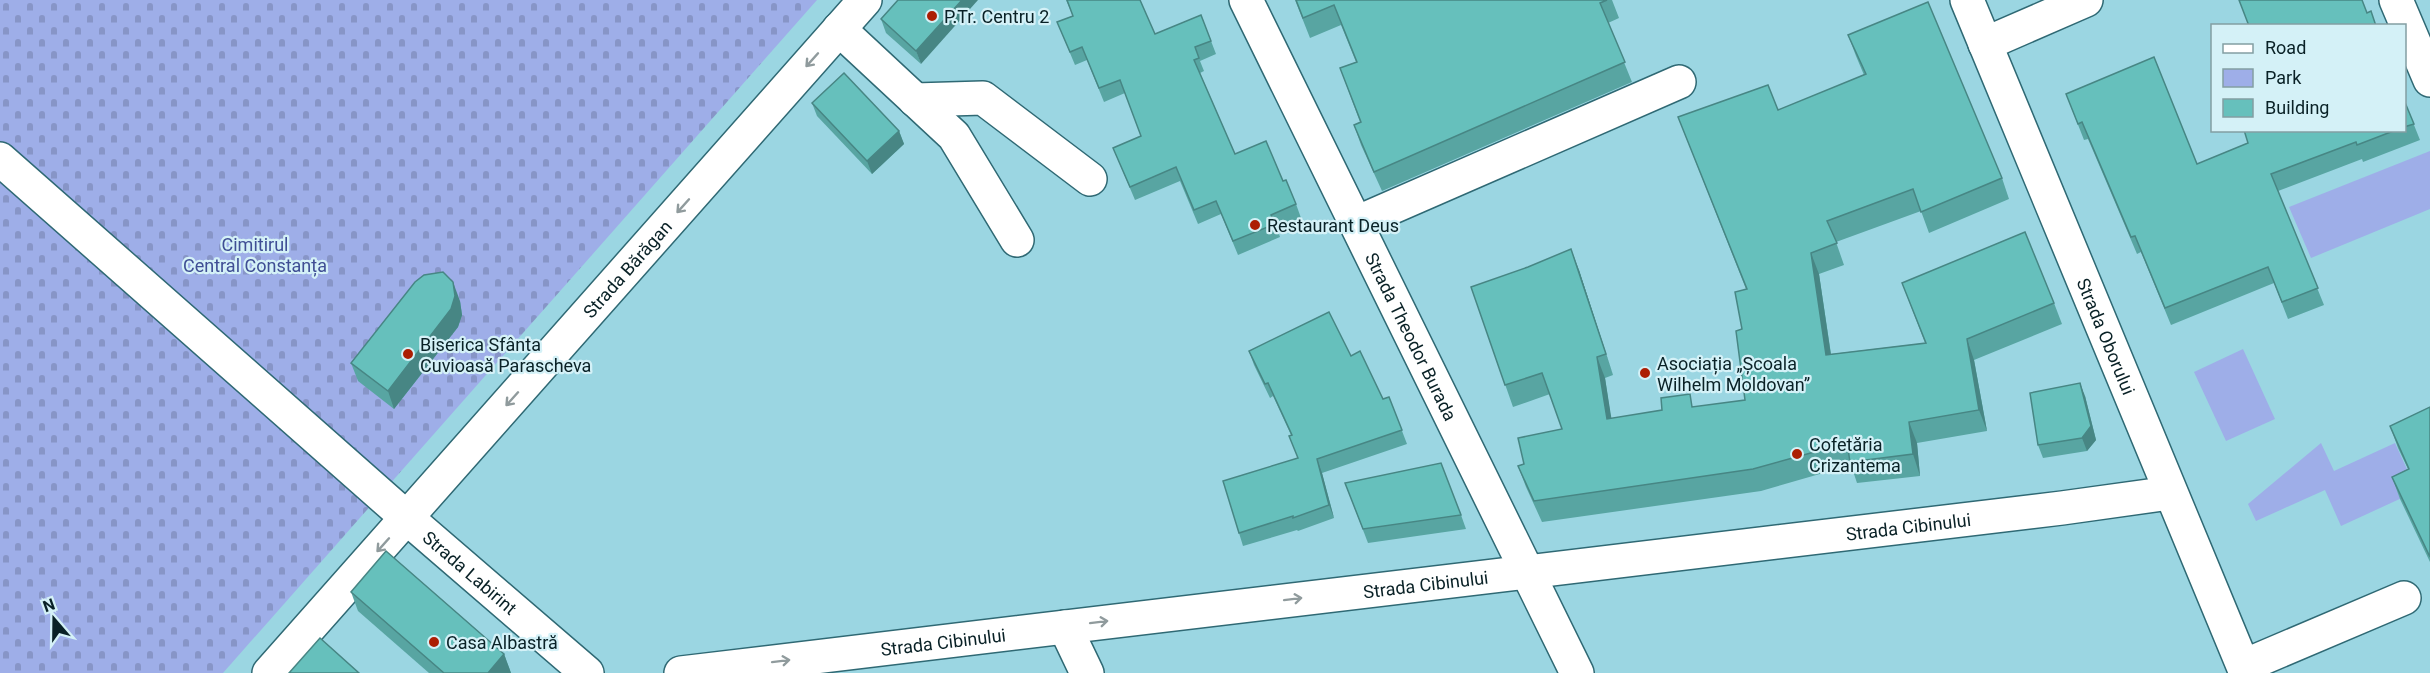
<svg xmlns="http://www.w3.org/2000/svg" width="2430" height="673" font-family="Roboto,sans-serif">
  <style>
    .green { fill: #9eaee8 }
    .cemetery { fill: url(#cemetery-stones) }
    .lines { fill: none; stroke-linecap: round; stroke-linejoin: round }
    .minor-casing { stroke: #2f6974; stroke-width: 36 }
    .minor { stroke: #fff; stroke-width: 33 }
    .wall { fill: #58a5a2 }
    .shaded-wall { fill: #478684 }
    .building { fill: #66c0bc; stroke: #478684; stroke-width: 1.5 }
    .oneway { stroke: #909b9d }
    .poi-dot { fill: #ac1e03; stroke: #d4f1f7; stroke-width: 2 }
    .labels { text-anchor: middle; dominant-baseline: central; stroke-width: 4.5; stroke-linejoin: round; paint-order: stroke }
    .poi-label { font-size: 18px; fill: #092126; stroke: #d4f1f7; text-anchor: start }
    .park-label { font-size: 18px; fill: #3f4e94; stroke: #d4f1f7 }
    .street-label { font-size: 18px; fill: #092126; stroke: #d4f1f7 }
  </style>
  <defs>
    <pattern id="cemetery-stones" width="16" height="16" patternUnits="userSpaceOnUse" patternTransform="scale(1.5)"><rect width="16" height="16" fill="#9eaee8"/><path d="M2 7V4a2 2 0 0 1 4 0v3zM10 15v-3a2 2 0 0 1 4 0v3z" fill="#8795c7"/></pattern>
  </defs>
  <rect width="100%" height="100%" fill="#9bd6e2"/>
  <!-- green -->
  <g class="green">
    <polygon points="2430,151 2430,209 2311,258 2289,207"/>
    <polygon points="2243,349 2275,419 2226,441 2194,372"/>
    <polygon points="2321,443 2334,471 2395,443 2417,491 2341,526 2325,490 2256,521 2248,504"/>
  </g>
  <!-- cemetery -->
  <polygon class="cemetery" points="0,0 817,0 223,673 0,673"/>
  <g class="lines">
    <defs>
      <g id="minor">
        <path id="s1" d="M1246,0L1577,673"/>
        <path id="s2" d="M1967,0L2246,673"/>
        <polyline points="2396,0 2430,80"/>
        <polyline points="839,29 954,136 1017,240"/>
        <polyline points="1985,44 2086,0"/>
        <polyline points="915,100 983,98 1090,179"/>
        <path id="s3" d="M0,159L407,518L587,673"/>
        <polyline points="1356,223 1679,82"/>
        <polyline points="1065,627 1087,673"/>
        <polyline points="2244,666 2404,598"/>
        <path id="s4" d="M269,673L865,0"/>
        <path id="s5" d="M681,673L2062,508L2170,493"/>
      </g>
    </defs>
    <!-- minor casing -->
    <use href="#minor" class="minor-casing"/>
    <!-- minor -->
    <use href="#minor" class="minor"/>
  </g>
  <!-- wall -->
  <g class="wall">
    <polygon points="898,0 921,64 886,33 881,19"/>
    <polygon points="1066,0 1140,0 1155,34 1201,15 1216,54 1200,61 1204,71 1200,73 1235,154 1283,181 1296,204 1301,218 1277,228 1280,237 1238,255 1221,214 1198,224 1180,181 1135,200 1113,148 1141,136 1125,93 1104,102 1087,60 1075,65 1057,22 1073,16"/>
    <polygon points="1295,0 1612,0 1619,18 1608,23 1632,82 1382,191 1361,145 1354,125 1360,122 1340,68 1356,62 1341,25 1310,38"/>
    <polygon points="1848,35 2002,178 2009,199 1929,233 1921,211 1836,242 1844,265 1819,274 1831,354 1925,343 1902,283 2054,303 2062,324 1974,360 1987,431 1917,443 1920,476 1857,483 1851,465 1761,491 1542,522 1526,487 1518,466 1524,464 1562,429 1550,394 1513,407 1471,287 1579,270 1613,375 1605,378 1611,419 1745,400 1742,329 1746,289 1678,117 1778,110 1864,75 1856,56"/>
    <polygon points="2066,94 2197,164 2248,143 2244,130 2404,130 2404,100 2420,140 2363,162 2362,159 2278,191 2324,305 2288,319 2274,283 2171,325 2141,252 2137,254 2088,139 2084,140"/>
    <polygon points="812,103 899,131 904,144 872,174 817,116"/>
    <polygon points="460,301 462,315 458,327 394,409 358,381 351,363"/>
    <polygon points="1249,351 1351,356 1383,399 1389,397 1407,444 1322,473 1334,518 1298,531 1297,530 1243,546 1239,533 1298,458 1291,435 1273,396 1270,398 1254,365"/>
    <polygon points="2085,396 2096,440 2087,451 2043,458 2038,445"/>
    <polygon points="2430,407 2430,562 2400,499 2392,477 2408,469 2398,448 2390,426"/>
    <polygon points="1345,483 1461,515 1466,529 1368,543"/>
    <polygon points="351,592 504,654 511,673 429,673 358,611"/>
  </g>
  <!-- shaded-wall -->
  <g class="shaded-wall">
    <polygon points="962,0 978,0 921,64 916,51"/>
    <polygon points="899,131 904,144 872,174 867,161"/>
    <polygon points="1571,249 1579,270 1613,375"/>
    <polygon points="1811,253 1819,274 1834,376 1826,355"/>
    <polygon points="453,282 460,301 462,315 458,327 394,409 388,391"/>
    <polygon points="1967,339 1974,360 1987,431 1979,410"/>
    <polygon points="1597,357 1605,378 1615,441 1607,419"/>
    <polygon points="2080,383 2085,396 2096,440 2087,451 2082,438"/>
    <polygon points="1909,422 1917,443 1920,476 1913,454"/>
    <polygon points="1317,459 1322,473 1334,518 1329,505"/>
    <polygon points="504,654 511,673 488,673"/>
  </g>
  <!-- building -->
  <g class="building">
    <polygon points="898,0 962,0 916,51 881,19"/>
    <polygon points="1067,0 1140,0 1155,34 1201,15 1211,41 1195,47 1199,58 1194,60 1235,154 1266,141 1283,181 1286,180 1296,204 1271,215 1275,224 1233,241 1216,201 1194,210 1176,167 1130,187 1113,148 1141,136 1120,80 1099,88 1082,47 1070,52 1057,22 1073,16"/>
    <polygon points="1296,0 1607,0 1600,3 1625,62 1374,172 1354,125 1361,122 1340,68 1357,62 1334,5 1303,18"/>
    <polygon points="2239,0 2362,0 2367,13 2371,11 2376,26 2249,26"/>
    <polygon points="1928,2 2002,178 1921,212 1913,189 1827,221 1837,243 1811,253 1826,355 1926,343 1902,283 2025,232 2054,303 1967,339 1979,410 1909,422 1913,454 1850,462 1847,443 1753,469 1534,501 1518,466 1524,464 1518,438 1562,429 1542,373 1505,385 1471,287 1528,267 1571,249 1606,354 1597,357 1607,419 1662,410 1661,398 1690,394 1692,407 1745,400 1736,331 1742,329 1735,292 1747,289 1678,117 1768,85 1778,110 1866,74 1848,35"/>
    <polygon points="2154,57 2197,164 2248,143 2244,130 2396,130 2357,145 2356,142 2271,174 2318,288 2282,302 2268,267 2165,308 2135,236 2131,237 2082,122 2078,124 2066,94"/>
    <polygon points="844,73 899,131 867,161 812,103"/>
    <polygon points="2404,100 2414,124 2404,127"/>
    <polygon points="443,272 453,282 455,296 451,309 388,391 351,363 415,282 424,275"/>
    <polygon points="1329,312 1351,356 1360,351 1383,399 1389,397 1402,430 1317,459 1329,505 1293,518 1293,516 1239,533 1223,481 1298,458 1289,436 1292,435 1268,383 1265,384 1249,351"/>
    <polygon points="2080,383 2091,426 2082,438 2038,445 2030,393"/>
    <polygon points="2430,407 2430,557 2392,477 2409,469 2390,426"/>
    <polygon points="1441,463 1461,515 1363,529 1345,483"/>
    <polygon points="386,551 504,654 488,673 444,673 351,592"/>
    <polygon points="320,638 359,673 289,673"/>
  </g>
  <!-- one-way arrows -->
  <defs><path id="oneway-shaft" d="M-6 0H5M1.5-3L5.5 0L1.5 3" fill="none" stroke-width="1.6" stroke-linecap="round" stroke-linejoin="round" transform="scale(1.5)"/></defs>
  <g class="oneway">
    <use href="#oneway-shaft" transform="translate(812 60) rotate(132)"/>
    <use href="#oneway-shaft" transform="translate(683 206) rotate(132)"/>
    <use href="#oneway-shaft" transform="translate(512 399) rotate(132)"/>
    <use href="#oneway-shaft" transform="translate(383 545) rotate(132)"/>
    <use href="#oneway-shaft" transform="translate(1293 599) rotate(-7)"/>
    <use href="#oneway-shaft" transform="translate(1099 622) rotate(-7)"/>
    <use href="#oneway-shaft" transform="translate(781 661) rotate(-7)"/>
  </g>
  <!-- markers -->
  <g class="poi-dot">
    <circle cx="932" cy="16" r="6"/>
    <circle cx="1255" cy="225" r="6"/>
    <circle cx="408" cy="354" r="6"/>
    <circle cx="1645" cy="373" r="6"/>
    <circle cx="1797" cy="454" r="6"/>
    <circle cx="434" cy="642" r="6"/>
  </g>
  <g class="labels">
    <!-- poi labels -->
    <g class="poi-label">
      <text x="944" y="16">P.Tr. Centru 2</text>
      <text x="1267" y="225">Restaurant Deus</text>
      <text x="420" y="344">Biserica Sfânta<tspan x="420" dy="21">Cuvioasă Parascheva</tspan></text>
      <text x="1657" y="363">Asociația „Școala<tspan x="1657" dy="21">Wilhelm Moldovan”</tspan></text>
      <text x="1809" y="444">Cofetăria<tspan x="1809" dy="21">Crizantema</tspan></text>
      <text x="446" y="642">Casa Albastră</text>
    </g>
    <!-- park labels -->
    <g class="park-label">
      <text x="255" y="244">Cimitirul<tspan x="255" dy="21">Central Constanța</tspan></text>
    </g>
    <!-- street labels -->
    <g class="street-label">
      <text stroke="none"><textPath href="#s4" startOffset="540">Strada Bărăgan</textPath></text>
      <text stroke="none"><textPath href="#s1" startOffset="375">Strada Theodor Burada</textPath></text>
      <text stroke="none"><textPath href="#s2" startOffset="364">Strada Oborului</textPath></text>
      <text stroke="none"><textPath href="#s5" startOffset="1236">Strada Cibinului</textPath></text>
      <text stroke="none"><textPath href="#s3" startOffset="626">Strada Labirint</textPath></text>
      <text stroke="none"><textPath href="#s5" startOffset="750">Strada Cibinului</textPath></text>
      <text stroke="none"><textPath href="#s5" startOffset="264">Strada Cibinului</textPath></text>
    </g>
  </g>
  <!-- legend -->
  <rect x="2211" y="24" width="195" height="108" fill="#d4f1f7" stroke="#839ea3" stroke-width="1.5"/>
  <rect x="2223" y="44" width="30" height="9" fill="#ffffff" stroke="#839ea3" stroke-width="1.5"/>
  <text x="2265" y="54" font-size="18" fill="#092126">Road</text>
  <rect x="2223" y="69" width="30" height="18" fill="#9eaee8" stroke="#839ea3" stroke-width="1.5"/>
  <text x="2265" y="84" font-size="18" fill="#092126">Park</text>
  <rect x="2223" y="99" width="30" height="18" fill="#66c0bc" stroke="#839ea3" stroke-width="1.5"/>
  <text x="2265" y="114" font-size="18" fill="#092126">Building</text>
  <!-- north arrow -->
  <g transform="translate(54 619) rotate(340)" stroke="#d4f1f7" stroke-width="4.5" paint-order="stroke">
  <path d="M0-4.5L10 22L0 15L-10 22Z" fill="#092126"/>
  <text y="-9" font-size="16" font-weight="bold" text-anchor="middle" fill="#092126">N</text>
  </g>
</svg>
